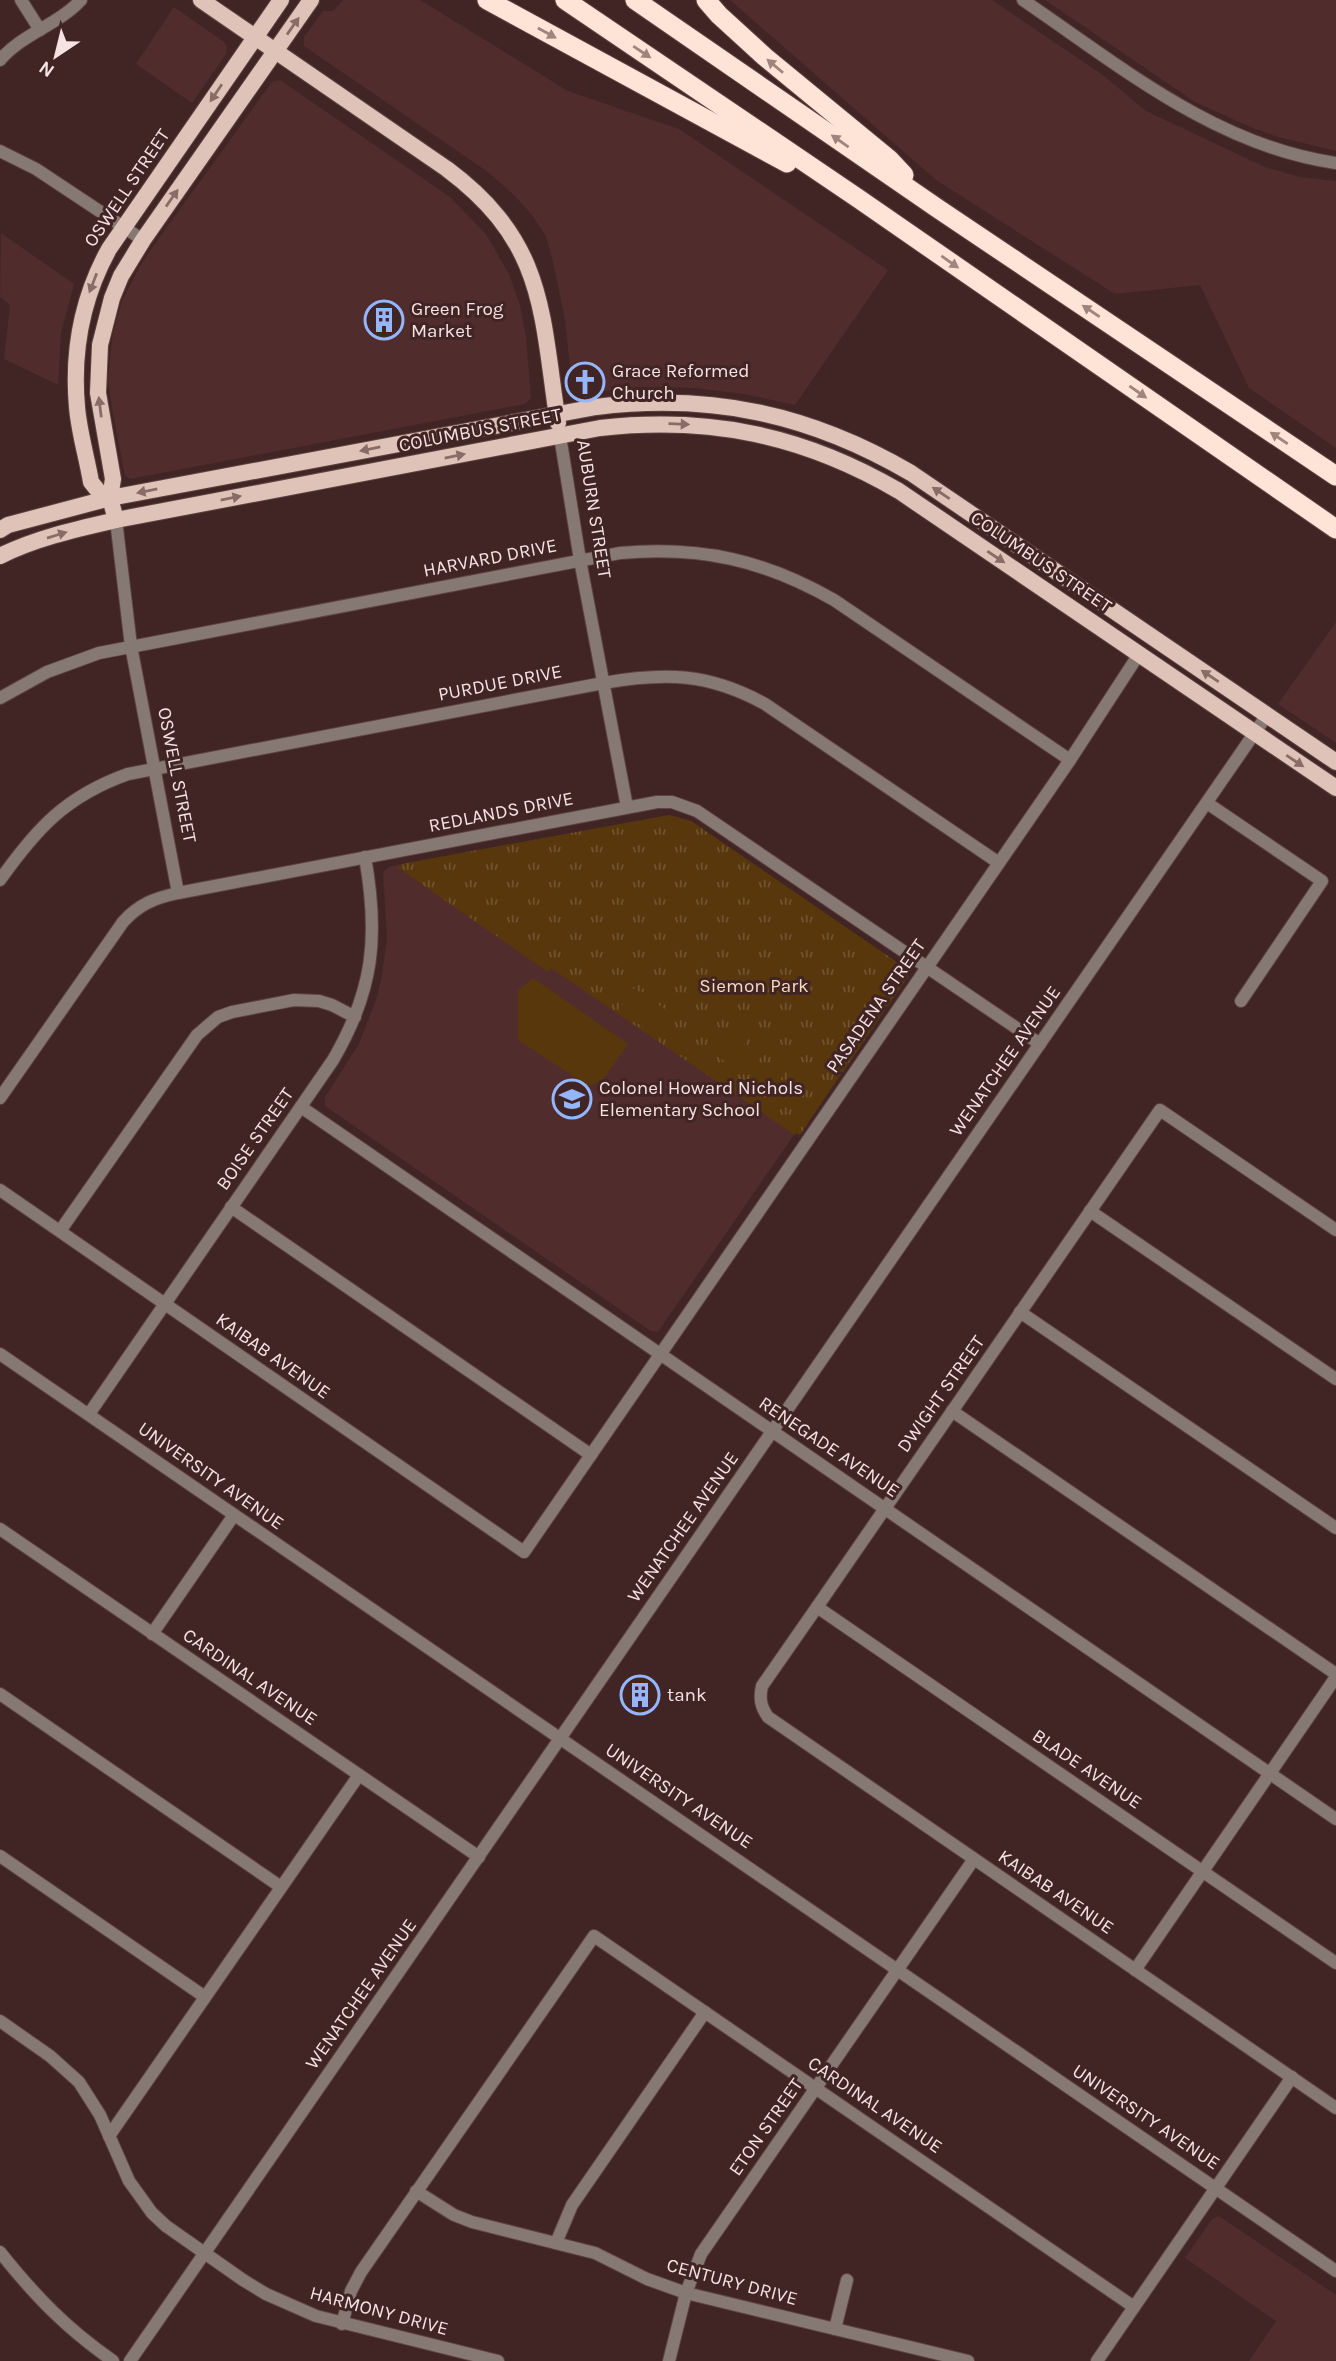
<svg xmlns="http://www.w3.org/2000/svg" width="1336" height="2361" font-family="Karla,sans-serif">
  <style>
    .built { fill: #502c2c }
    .grass { fill: url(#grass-tufts) }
    .pitch { fill: #59370c }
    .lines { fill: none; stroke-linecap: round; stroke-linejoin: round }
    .minor-casing { stroke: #5e4342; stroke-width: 14 }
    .major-casing { stroke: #5e4342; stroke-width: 18 }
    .highway-casing { stroke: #5e4342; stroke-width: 21 }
    .minor { stroke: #867973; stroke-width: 12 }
    .major { stroke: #e0c3b8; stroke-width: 16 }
    .highway { stroke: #fee3d7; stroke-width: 19 }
    .oneway { fill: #896c67 }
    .oneway2 { fill: #a0847e }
    .labels { text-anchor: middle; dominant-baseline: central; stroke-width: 6; stroke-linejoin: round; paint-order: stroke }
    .street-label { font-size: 19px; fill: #f5e2e1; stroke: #412524 }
    .poi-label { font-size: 19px; fill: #f5e2e1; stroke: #412524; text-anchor: start }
    .park-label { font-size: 19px; fill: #f7dbbe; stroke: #412524 }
  </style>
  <defs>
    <pattern id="grass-tufts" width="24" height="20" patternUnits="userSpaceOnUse" patternTransform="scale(1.75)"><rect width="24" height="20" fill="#59370c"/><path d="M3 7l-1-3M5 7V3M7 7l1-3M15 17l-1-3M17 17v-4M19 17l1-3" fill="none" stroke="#71542f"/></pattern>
  </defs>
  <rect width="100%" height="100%" fill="#412524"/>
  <!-- built -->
  <g class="built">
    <polygon points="343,0 420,0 568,91 679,129 888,270 795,405 744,394 694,388 652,387 582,393 576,392 572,386 565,320 553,262 546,236 532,215 513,194 488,172 304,46 304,37 323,11 333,11"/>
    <polygon points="730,0 992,0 1103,75 1146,111 1265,167 1300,177 1336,181 1336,448 1249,388 1200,285 1115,294 936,180"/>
    <polygon points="1045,0 1336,0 1336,151 1278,137 1250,127 1195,102"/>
    <polygon points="174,7 224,42 227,47 226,54 192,103 136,64"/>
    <polygon points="280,80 450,197 486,234 509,274 520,305 526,337 531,398 525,404 130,479 125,476 112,409 108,378 113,332 122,301 140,266 154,245 272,82"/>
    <polygon points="1,233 74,284 61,333 58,385 4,359 10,305 0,297"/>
    <polygon points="1336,622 1336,743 1278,704"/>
    <polygon points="401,864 902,978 658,1332 651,1331 325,1106 325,1097 359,1044 377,997 382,975 387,938 383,872 389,867"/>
    <polygon points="1219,2216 1336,2295 1336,2361 1249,2361 1276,2321 1185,2258 1212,2219"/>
  </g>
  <!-- grass -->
  <polygon class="grass" points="669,815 691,821 907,969 908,977 887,1007 884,1005 882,1007 885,1010 843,1072 838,1072 841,1074 800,1135 796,1133 795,1135 551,968 548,972 397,867 403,866 401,864"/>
  <!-- pitch -->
  <g class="pitch">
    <polygon points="649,976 671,991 663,1003 641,987"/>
    <polygon points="533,978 628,1044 602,1081 588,1086 518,1040 518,991"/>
    <polygon points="634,988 669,1012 654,1035 619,1010"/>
    <polygon points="737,1027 750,1036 730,1065 717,1056"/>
    <polygon points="754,1039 767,1048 747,1077 734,1068"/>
    <polygon points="777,1054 791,1063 771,1093 757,1083"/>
    <polygon points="796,1067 809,1076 789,1105 775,1096"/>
  </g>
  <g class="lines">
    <defs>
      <g id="minor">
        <polyline points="21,0 40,30"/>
        <path d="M1023,0C1120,66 1216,146 1336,163"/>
        <path d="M0,60C22,34 58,25 81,0"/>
        <polyline points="0,151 36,169 143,240"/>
        <polyline points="560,436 580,560 627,807"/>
        <polyline points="116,520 131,646 178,893"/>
        <path d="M0,698L47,672L99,653L620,553C701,546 764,560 834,600L1070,760"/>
        <polyline points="1207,803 1322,881 1241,1001"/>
        <path d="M0,880C37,828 66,796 128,774L603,683C665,672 709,673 765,704L999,863"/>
        <path d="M0,1098L123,922C139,904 155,898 178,893L657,802H672L697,811L1040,1044"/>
        <polyline points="301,1107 1336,1819"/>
        <polyline points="0,1190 524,1552 1070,760 1139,654"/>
        <polyline points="231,1207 591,1455"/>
        <polyline points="1090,1211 1336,1379"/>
        <path d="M1336,1230L1160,1110L817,1607L762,1686C759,1699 761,1707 768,1717L1336,2108"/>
        <polyline points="60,1231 197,1035 218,1017 232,1012 294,1000 319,1001 332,1005 355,1017"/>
        <polyline points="1020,1312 1336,1528"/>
        <polyline points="0,1354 1336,2271"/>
        <polyline points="952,1411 1336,1674"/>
        <path d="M89,1414L333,1060C374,990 379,936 365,857"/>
        <polyline points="0,1529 479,1857"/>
        <polyline points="817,1607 1336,1963"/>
        <polyline points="152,1634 234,1515"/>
        <polyline points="0,1694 281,1887"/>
        <polyline points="0,1856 205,1997"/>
        <polyline points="1135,1970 1336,1677"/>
        <polyline points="0,2021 50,2056 79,2082 100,2115 129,2181 152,2213 166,2226 243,2280 266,2294 316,2316 498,2361"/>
        <polyline points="109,2136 359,1775"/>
        <polyline points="416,2191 454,2215 472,2222 595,2253 647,2279 686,2293 968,2361"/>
        <polyline points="556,2243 572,2205 705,2012"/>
        <path d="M0,2252C36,2297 66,2328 113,2361"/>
        <polyline points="342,2324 351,2291 361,2272 594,1936 1134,2307"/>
        <polyline points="835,2329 847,2280"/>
        <polyline points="130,2361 1267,715"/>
        <polyline points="669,2361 686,2293 701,2254 974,1859"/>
        <polyline points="1097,2361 1292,2077"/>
      </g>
      <g id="major">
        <path d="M201,0L447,169C546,243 541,312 558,423"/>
        <path d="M110,498L99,492L91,482C87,458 79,432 77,407C72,351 82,298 109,249L281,0"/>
        <polyline points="116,520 110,498 113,479 98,393 100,345 112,298 121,276 143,240 311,0"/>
        <path d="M0,530L8,525L110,498L596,407C712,393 810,414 911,473L1336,762"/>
        <path d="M0,556C36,538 77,529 116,520L600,428C710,416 803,435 899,491L1336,788"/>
      </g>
      <g id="highway">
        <polyline points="487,0 787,163"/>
        <polyline points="565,0 859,199 1336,529"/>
        <polyline points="635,0 937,208 1336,476"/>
        <polyline points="706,0 719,15 765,57 889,159 904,175"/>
      </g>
    </defs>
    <!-- minor casing -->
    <use href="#minor" class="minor-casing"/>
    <!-- major casing -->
    <use href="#major" class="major-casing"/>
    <!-- highway casing -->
    <use href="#highway" class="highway-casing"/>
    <!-- minor -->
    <use href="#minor" class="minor"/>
    <!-- major -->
    <use href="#major" class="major"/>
    <!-- highway -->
    <use href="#highway" class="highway"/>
  </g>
  <!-- one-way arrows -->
  <defs><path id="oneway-solid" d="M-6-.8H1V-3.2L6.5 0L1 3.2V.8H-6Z" transform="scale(1.75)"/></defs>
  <g class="oneway">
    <use href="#oneway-solid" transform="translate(293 26) rotate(-55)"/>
    <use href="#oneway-solid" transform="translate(216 93) rotate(124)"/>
    <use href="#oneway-solid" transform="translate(172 198) rotate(-55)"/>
    <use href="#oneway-solid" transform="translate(93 283) rotate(111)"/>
    <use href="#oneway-solid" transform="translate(100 407) rotate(-97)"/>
    <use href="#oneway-solid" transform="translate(679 424) rotate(2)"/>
    <use href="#oneway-solid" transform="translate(370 449) rotate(169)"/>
    <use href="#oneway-solid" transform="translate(455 456) rotate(-11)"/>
    <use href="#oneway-solid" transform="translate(147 491) rotate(169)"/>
    <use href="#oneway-solid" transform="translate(941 493) rotate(-146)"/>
    <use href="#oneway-solid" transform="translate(231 498) rotate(-11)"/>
    <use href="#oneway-solid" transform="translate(57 535) rotate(-17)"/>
    <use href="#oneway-solid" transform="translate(996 557) rotate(34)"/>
    <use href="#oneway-solid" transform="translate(1210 676) rotate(-146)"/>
    <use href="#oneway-solid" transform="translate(1295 761) rotate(34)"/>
  </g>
  <g class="oneway2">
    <use href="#oneway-solid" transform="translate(547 33) rotate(29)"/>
    <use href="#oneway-solid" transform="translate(642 52) rotate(34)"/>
    <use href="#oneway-solid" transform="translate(775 66) rotate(-140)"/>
    <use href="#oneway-solid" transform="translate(840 141) rotate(-145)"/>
    <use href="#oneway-solid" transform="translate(950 262) rotate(35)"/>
    <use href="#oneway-solid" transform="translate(1091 311) rotate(-146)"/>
    <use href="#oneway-solid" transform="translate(1138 392) rotate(35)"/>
    <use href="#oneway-solid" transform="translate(1279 438) rotate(-146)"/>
  </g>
  <!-- icons -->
  <defs>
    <symbol id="building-ring" viewBox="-11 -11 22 22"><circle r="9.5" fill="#412524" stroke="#95b6fd" stroke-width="1.5"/><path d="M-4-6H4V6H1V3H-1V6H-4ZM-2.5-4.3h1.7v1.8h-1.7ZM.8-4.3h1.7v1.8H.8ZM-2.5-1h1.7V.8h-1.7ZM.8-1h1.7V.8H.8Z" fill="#95b6fd"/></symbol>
    <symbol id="church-ring" viewBox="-11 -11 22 22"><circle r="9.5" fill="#412524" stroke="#95b6fd" stroke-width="1.5"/><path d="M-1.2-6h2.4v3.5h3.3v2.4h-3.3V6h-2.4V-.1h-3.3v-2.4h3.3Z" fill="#95b6fd"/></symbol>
    <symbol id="school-ring" viewBox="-11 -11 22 22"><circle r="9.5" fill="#412524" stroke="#95b6fd" stroke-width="1.5"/><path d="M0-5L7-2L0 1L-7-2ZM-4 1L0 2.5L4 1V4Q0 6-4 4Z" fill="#95b6fd"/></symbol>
  </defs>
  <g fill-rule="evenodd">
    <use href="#building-ring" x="362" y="298" width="44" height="44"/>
    <use href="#church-ring" x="563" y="360" width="44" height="44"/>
    <use href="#school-ring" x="550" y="1077" width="44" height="44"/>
    <use href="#building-ring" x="618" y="1673" width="44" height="44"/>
  </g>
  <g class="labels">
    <!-- street labels -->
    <g class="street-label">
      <text transform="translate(127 188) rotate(-56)">OSWELL STREET</text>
      <text transform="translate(480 430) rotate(-11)">COLUMBUS STREET</text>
      <text transform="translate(594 509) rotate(81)">AUBURN STREET</text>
      <text transform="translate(490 558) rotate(-11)">HARVARD DRIVE</text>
      <text transform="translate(1041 562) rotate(34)">COLUMBUS STREET</text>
      <text transform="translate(500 683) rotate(-11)">PURDUE DRIVE</text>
      <text transform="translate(177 775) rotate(79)">OSWELL STREET</text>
      <text transform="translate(501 812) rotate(-11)">REDLANDS DRIVE</text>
      <text transform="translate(876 1006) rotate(-55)">PASADENA STREET</text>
      <text transform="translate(1005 1061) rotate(-55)">WENATCHEE AVENUE</text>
      <text transform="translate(255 1139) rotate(-55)">BOISE STREET</text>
      <text transform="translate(273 1356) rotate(35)">KAIBAB AVENUE</text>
      <text transform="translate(941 1394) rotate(-55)">DWIGHT STREET</text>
      <text transform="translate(829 1447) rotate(34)">RENEGADE AVENUE</text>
      <text transform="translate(211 1476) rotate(35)">UNIVERSITY AVENUE</text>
      <text transform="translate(683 1527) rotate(-55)">WENATCHEE AVENUE</text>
      <text transform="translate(250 1677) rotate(34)">CARDINAL AVENUE</text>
      <text transform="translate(1087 1769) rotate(34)">BLADE AVENUE</text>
      <text transform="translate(679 1796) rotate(34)">UNIVERSITY AVENUE</text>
      <text transform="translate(1056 1892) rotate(34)">KAIBAB AVENUE</text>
      <text transform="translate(361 1994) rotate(-55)">WENATCHEE AVENUE</text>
      <text transform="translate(875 2105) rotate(34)">CARDINAL AVENUE</text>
      <text transform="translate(1146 2117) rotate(34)">UNIVERSITY AVENUE</text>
      <text transform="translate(766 2127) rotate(-55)">ETON STREET</text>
      <text transform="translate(732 2282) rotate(15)">CENTURY DRIVE</text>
      <text transform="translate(379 2311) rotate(15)">HARMONY DRIVE</text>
    </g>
    <!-- poi labels -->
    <g class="poi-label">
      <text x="411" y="309">Green Frog<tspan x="411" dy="22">Market</tspan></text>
      <text x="612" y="371">Grace Reformed<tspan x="612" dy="22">Church</tspan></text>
      <text x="599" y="1088">Colonel Howard Nichols<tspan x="599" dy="22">Elementary School</tspan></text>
      <text x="667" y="1695">tank</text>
    </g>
    <!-- park labels -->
    <g class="park-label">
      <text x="754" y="986">Siemon Park</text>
    </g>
  </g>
  <!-- north arrow -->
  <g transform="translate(56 56) rotate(215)" stroke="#412524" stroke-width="5" paint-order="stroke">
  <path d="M0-5L12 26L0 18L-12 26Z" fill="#f5e2e1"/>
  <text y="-10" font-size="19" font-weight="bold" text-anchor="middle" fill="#f5e2e1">N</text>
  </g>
</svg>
